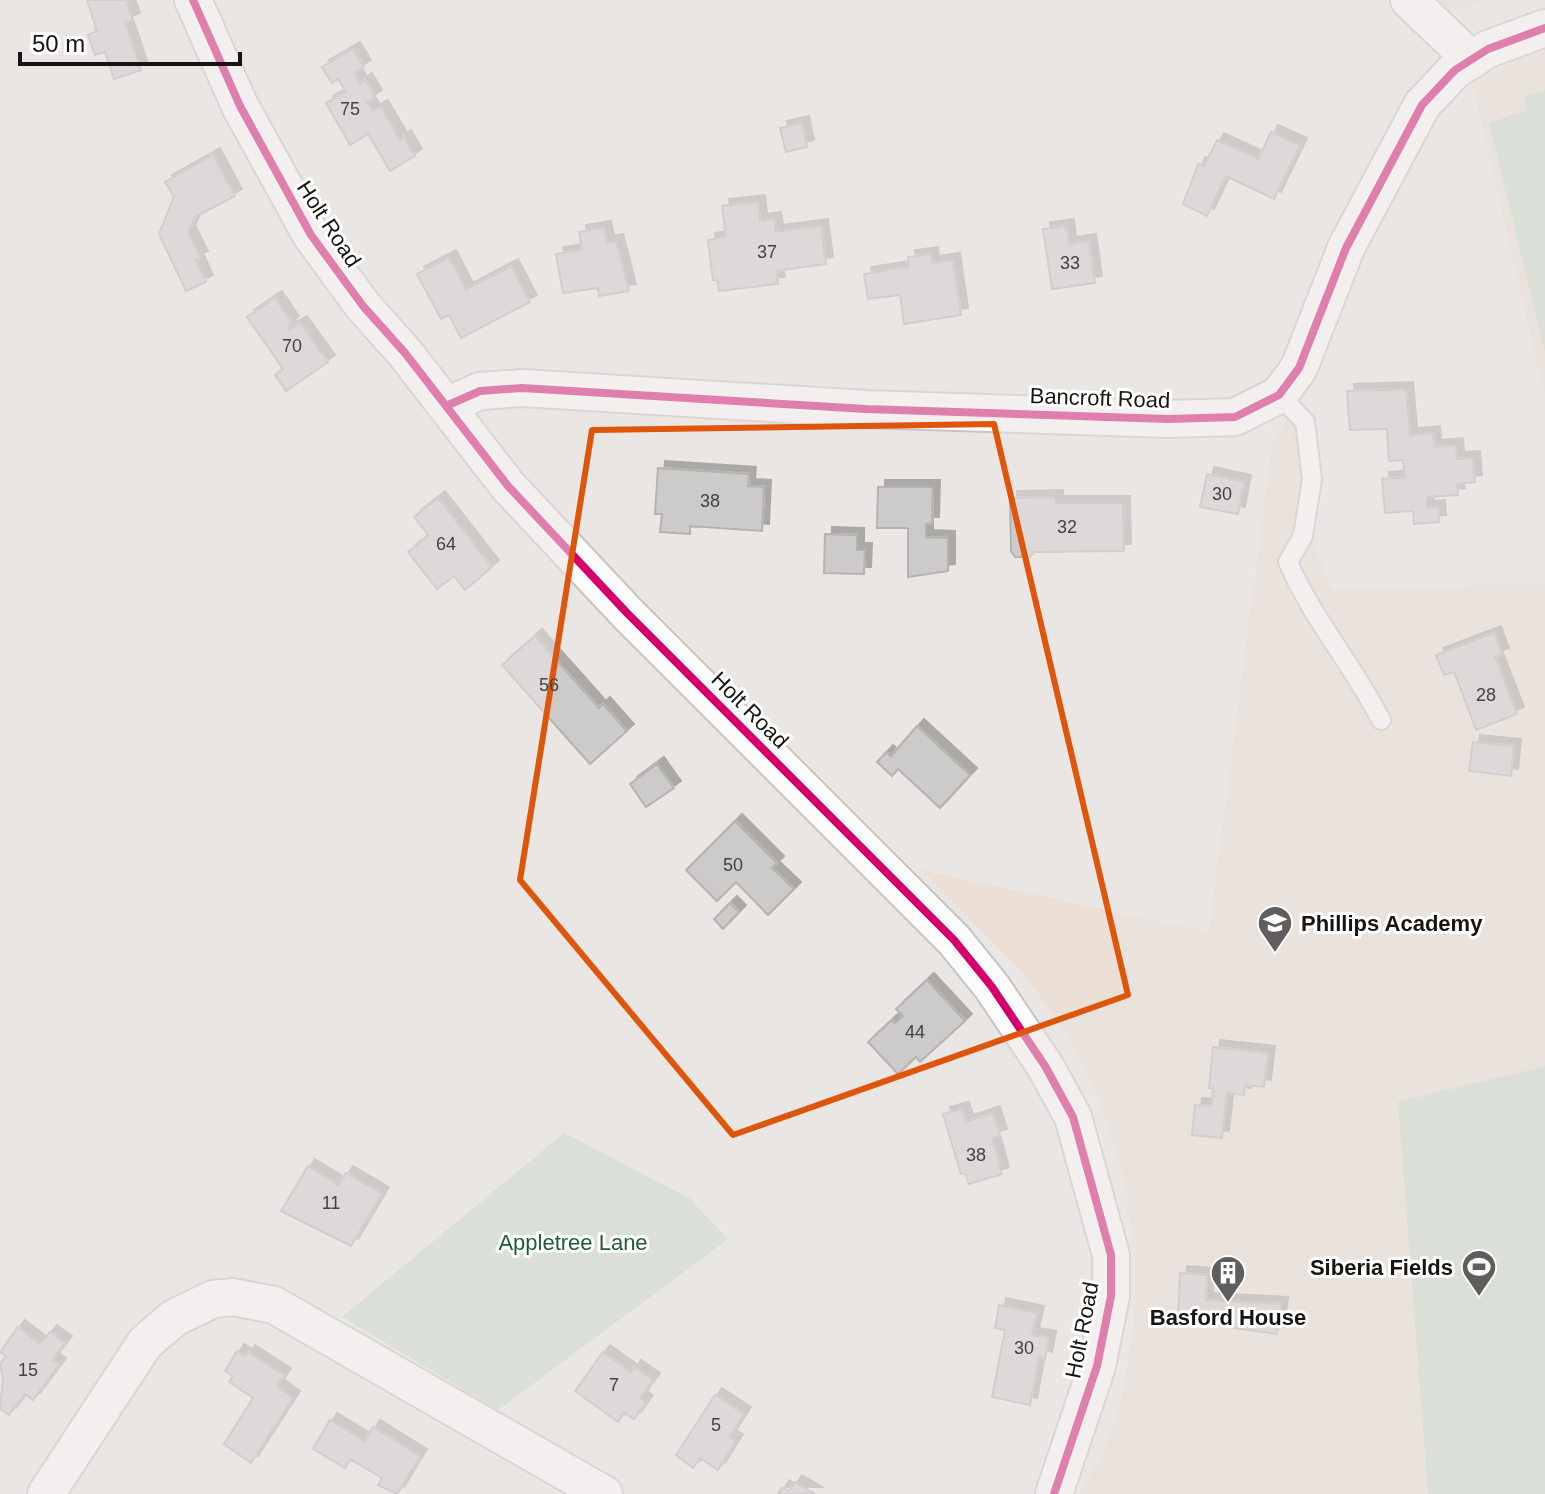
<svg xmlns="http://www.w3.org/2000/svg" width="1545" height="1494" font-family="Helvetica,sans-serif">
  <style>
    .education { fill: #ecdfd6 }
    .green { fill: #c7d7c8 }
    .building { fill: #cdcaca; stroke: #b5b2b2; stroke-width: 2; filter: url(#shadow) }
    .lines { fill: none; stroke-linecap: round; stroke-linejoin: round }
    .lane-casing { stroke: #c7c4c2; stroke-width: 22 }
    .street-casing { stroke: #c7c4c2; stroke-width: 40 }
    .lane { stroke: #fcfbfb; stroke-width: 18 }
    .street { stroke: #fcfbfb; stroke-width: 36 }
    .cycleway-casing { stroke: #fff; stroke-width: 13 }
    .cycleway { stroke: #d6006c; stroke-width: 8 }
    .marked { fill: none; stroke: #de560c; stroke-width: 6; stroke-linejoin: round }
    .labels { text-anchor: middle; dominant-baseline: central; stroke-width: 6; stroke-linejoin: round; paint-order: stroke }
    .number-label { font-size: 18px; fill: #444241 }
    .street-label { font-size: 22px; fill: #171513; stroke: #fff }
    .poi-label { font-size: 22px; font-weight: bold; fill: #171513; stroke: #fff; text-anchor: start }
    .park-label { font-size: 22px; fill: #1e5e31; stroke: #fff }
  </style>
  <defs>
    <filter id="shadow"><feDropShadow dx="7" dy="-7" stdDeviation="0" flood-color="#0004"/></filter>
  </defs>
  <rect width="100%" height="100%" fill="#e9e6e3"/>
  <!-- education -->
  <g class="education">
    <polygon points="1434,0 1488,0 1446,14"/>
    <polygon points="1545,48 1545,397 1473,85 1515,60"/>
    <polygon points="1292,411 1305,462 1309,535 1333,589 1545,584 1545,1494 1080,1494 1102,1454 1121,1403 1134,1327 1135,1252 1124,1177 1101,1105 1069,1038 1026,976 921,870 1209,932 1272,446"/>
  </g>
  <!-- green -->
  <g class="green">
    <polygon points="1545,90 1545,353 1489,123 1527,110 1524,96"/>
    <polygon points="1545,1066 1545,1494 1428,1494 1398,1102"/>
    <polygon points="564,1133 689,1198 728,1239 498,1410 342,1317"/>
  </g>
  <!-- building -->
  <g class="building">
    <polygon points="87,0 126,0 133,20 125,23 141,70 114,79 105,52 95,55 88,35 97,31"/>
    <polygon points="353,49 364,67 354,73 360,84 365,80 375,97 367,102 373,111 381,107 400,140 404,137 415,156 390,171 368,134 350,145 326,103 346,92 338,79 332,83 322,67"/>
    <polygon points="802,123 807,147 786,152 780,128"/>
    <polygon points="1271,132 1300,145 1274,199 1226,176 1207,216 1183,204 1198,164 1204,166 1217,140 1258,159"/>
    <polygon points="213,155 235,196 195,217 188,232 201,258 196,260 206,282 186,291 159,234 174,196 165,182"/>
    <polygon points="758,202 760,221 774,219 776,232 821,226 826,264 776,271 778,284 719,291 717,280 713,280 708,240 726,237 722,206"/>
    <polygon points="1067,226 1069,244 1089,241 1095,283 1052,289 1043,229"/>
    <polygon points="604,228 607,243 616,241 629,291 599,296 598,288 563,293 556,254 582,250 579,232"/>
    <polygon points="931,254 932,263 953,260 961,315 904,324 900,295 868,299 864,274 909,267 908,257"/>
    <polygon points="449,257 466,290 511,266 530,302 461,338 449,315 441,319 417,274"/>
    <polygon points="275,298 292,323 288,326 290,329 300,323 328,362 286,391 275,375 283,369 247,317"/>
    <polygon points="1406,389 1410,435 1433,433 1434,447 1456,445 1457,459 1473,458 1475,482 1457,484 1458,495 1427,497 1427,508 1438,507 1439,522 1414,524 1413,511 1385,513 1382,479 1405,477 1403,460 1389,461 1387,429 1350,430 1347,391"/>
    <polygon points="658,468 749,474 748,486 764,487 762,531 690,526 690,534 660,532 662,514 655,514"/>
    <polygon points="1207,474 1244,482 1238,514 1200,507"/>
    <polygon points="878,487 933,487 932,524 926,524 926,537 948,538 948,571 908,577 908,528 877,528"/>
    <polygon points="1056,497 1056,503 1123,503 1124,551 1034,552 1030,557 1015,557 1011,551 1010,498"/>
    <polygon points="438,498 492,567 465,590 454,576 437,589 408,552 429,536 414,517"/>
    <polygon points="825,534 857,535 857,550 865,550 864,574 824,573"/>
    <polygon points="1494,633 1502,655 1495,657 1517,714 1476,730 1454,672 1444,675 1436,655"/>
    <polygon points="535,636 599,708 603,704 627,731 590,764 502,665"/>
    <polygon points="917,726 970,775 940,808 898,769 892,776 877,762 886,752 891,756"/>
    <polygon points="1473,742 1514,746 1511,776 1469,771"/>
    <polygon points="657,764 674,788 646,807 630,784"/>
    <polygon points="735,821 777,863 772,868 794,889 768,915 736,882 717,901 686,870"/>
    <polygon points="730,903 739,912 723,929 714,919"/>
    <polygon points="927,980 965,1021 920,1062 916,1057 898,1074 868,1042 892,1020 895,1023 903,1016 896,1009"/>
    <polygon points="1213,1047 1268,1053 1264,1087 1245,1085 1244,1095 1227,1093 1222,1138 1192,1135 1195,1105 1212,1106 1213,1088 1209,1088"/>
    <polygon points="962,1109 966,1122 993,1113 1000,1136 992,1138 1002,1174 969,1184 965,1173 961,1174 943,1114"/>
    <polygon points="308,1166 339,1185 346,1173 382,1194 351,1246 281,1211"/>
    <polygon points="1180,1273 1207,1275 1206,1300 1281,1304 1277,1334 1178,1320"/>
    <polygon points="999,1305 1037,1313 1032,1335 1049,1338 1045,1359 1039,1357 1030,1405 992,1397 1005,1330 995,1328"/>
    <polygon points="18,1327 40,1344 50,1332 65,1343 52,1360 59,1365 33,1400 25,1394 9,1415 0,1409 3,1378 0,1364 6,1356 0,1352"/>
    <polygon points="237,1351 245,1356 248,1352 284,1375 277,1386 293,1398 251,1463 224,1444 253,1398 229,1382 233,1376 225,1371"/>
    <polygon points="603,1352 631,1372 634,1367 653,1380 640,1398 646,1402 634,1419 624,1412 618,1422 575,1391"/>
    <polygon points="715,1395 744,1414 729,1437 736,1441 718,1470 700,1458 693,1468 676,1455"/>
    <polygon points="330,1420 365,1441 373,1427 420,1456 397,1494 378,1485 382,1478 350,1459 345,1468 313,1449"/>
    <polygon points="795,1482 815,1494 778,1494 782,1487 789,1491"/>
  </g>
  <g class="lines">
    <defs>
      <path id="lane" d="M1279,395L1305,422L1312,479L1303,536L1288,562C1312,618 1353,665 1381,720"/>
      <g id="street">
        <polyline points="193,0 240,106 311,235 363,306 405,353 508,486 627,613 954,940 992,987 1045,1066 1073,1117 1111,1255 1111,1296 1097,1366 1054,1494"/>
        <polyline points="1409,0 1472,60"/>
        <polyline points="446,406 480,391 522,388 866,409 1168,419 1235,417 1279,395 1299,368 1346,248 1422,105 1455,70 1488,49 1545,28"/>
        <polyline points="46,1494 145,1343 174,1318 213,1299 233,1297 274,1305 604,1494"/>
      </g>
    </defs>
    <!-- lane casing -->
    <use href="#lane" class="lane-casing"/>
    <!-- street casing -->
    <use href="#street" class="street-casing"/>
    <!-- lane -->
    <use href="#lane" class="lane"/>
    <!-- street -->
    <use href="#street" class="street"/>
    <defs>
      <g id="cycleway">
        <polyline points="193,0 240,106 311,235 363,306 405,353 508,486 627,613 954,940 992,987 1045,1066 1073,1117 1111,1255 1111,1296 1097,1366 1054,1494"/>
        <polyline points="446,406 480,391 522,388 866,409 1168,419 1235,417 1279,395 1299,368 1346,248 1422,105 1455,70 1488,49 1545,28"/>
      </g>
    </defs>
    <!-- cycleway casing -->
    <use href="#cycleway" class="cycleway-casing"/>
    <!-- cycleway -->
    <use href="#cycleway" class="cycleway"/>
  </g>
  <!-- marked area -->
  <path d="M0 0H1545V1494H0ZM994,424L1128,995L733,1135L520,880L592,430Z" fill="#e9e6e3" fill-opacity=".55" fill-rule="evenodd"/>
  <path class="marked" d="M994,424L1128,995L733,1135L520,880L592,430Z"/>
  <!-- icons -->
  <defs>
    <symbol id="school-pin" viewBox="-11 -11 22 30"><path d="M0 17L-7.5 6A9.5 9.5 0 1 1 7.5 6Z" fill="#605e5c" stroke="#fff"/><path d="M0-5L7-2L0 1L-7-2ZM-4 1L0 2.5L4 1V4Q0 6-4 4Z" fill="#fff"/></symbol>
    <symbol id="stadium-pin" viewBox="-11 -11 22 30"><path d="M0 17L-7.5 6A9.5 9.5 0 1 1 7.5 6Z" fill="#605e5c" stroke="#fff"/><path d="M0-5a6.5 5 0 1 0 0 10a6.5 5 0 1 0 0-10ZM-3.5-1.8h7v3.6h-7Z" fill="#fff"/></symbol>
    <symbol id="building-pin" viewBox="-11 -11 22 30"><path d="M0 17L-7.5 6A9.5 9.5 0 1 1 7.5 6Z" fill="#605e5c" stroke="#fff"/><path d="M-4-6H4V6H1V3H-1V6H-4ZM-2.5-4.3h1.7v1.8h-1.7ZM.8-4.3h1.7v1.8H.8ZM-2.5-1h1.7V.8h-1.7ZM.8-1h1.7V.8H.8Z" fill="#fff"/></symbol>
  </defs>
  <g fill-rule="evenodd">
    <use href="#school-pin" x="1255" y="903" width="40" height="54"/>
    <use href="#stadium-pin" x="1459" y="1247" width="40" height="54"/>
    <use href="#building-pin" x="1208" y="1253" width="40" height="54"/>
  </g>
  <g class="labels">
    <!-- number labels -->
    <g class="number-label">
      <text x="350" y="109">75</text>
      <text x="767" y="252">37</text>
      <text x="1070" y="263">33</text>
      <text x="292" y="346">70</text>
      <text x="1222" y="494">30</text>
      <text x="710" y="501">38</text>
      <text x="1067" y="527">32</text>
      <text x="446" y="544">64</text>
      <text x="549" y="685">56</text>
      <text x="1486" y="695">28</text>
      <text x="733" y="865">50</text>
      <text x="915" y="1032">44</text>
      <text x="976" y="1155">38</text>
      <text x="331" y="1203">11</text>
      <text x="1024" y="1348">30</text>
      <text x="28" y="1370">15</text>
      <text x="614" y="1385">7</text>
      <text x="716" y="1425">5</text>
    </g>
    <!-- street labels -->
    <g class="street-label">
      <text transform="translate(329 224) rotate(57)">Holt Road</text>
      <text transform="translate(1100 398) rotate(2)">Bancroft Road</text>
      <text transform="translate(750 710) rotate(45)">Holt Road</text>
      <text transform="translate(1082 1330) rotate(-79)">Holt Road</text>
    </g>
    <!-- poi labels -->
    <g class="poi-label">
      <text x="1301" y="923">Phillips Academy</text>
      <text x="1453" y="1267" text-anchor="end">Siberia Fields</text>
      <text x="1228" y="1317" text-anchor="middle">Basford House</text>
    </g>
    <!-- park labels -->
    <g class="park-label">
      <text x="573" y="1242">Appletree Lane</text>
    </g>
  </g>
  <!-- scale -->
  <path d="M20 52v12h220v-12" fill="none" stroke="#171513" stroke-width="4"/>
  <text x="32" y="52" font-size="24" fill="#171513" stroke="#ffffff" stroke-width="6" paint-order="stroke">50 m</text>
</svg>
